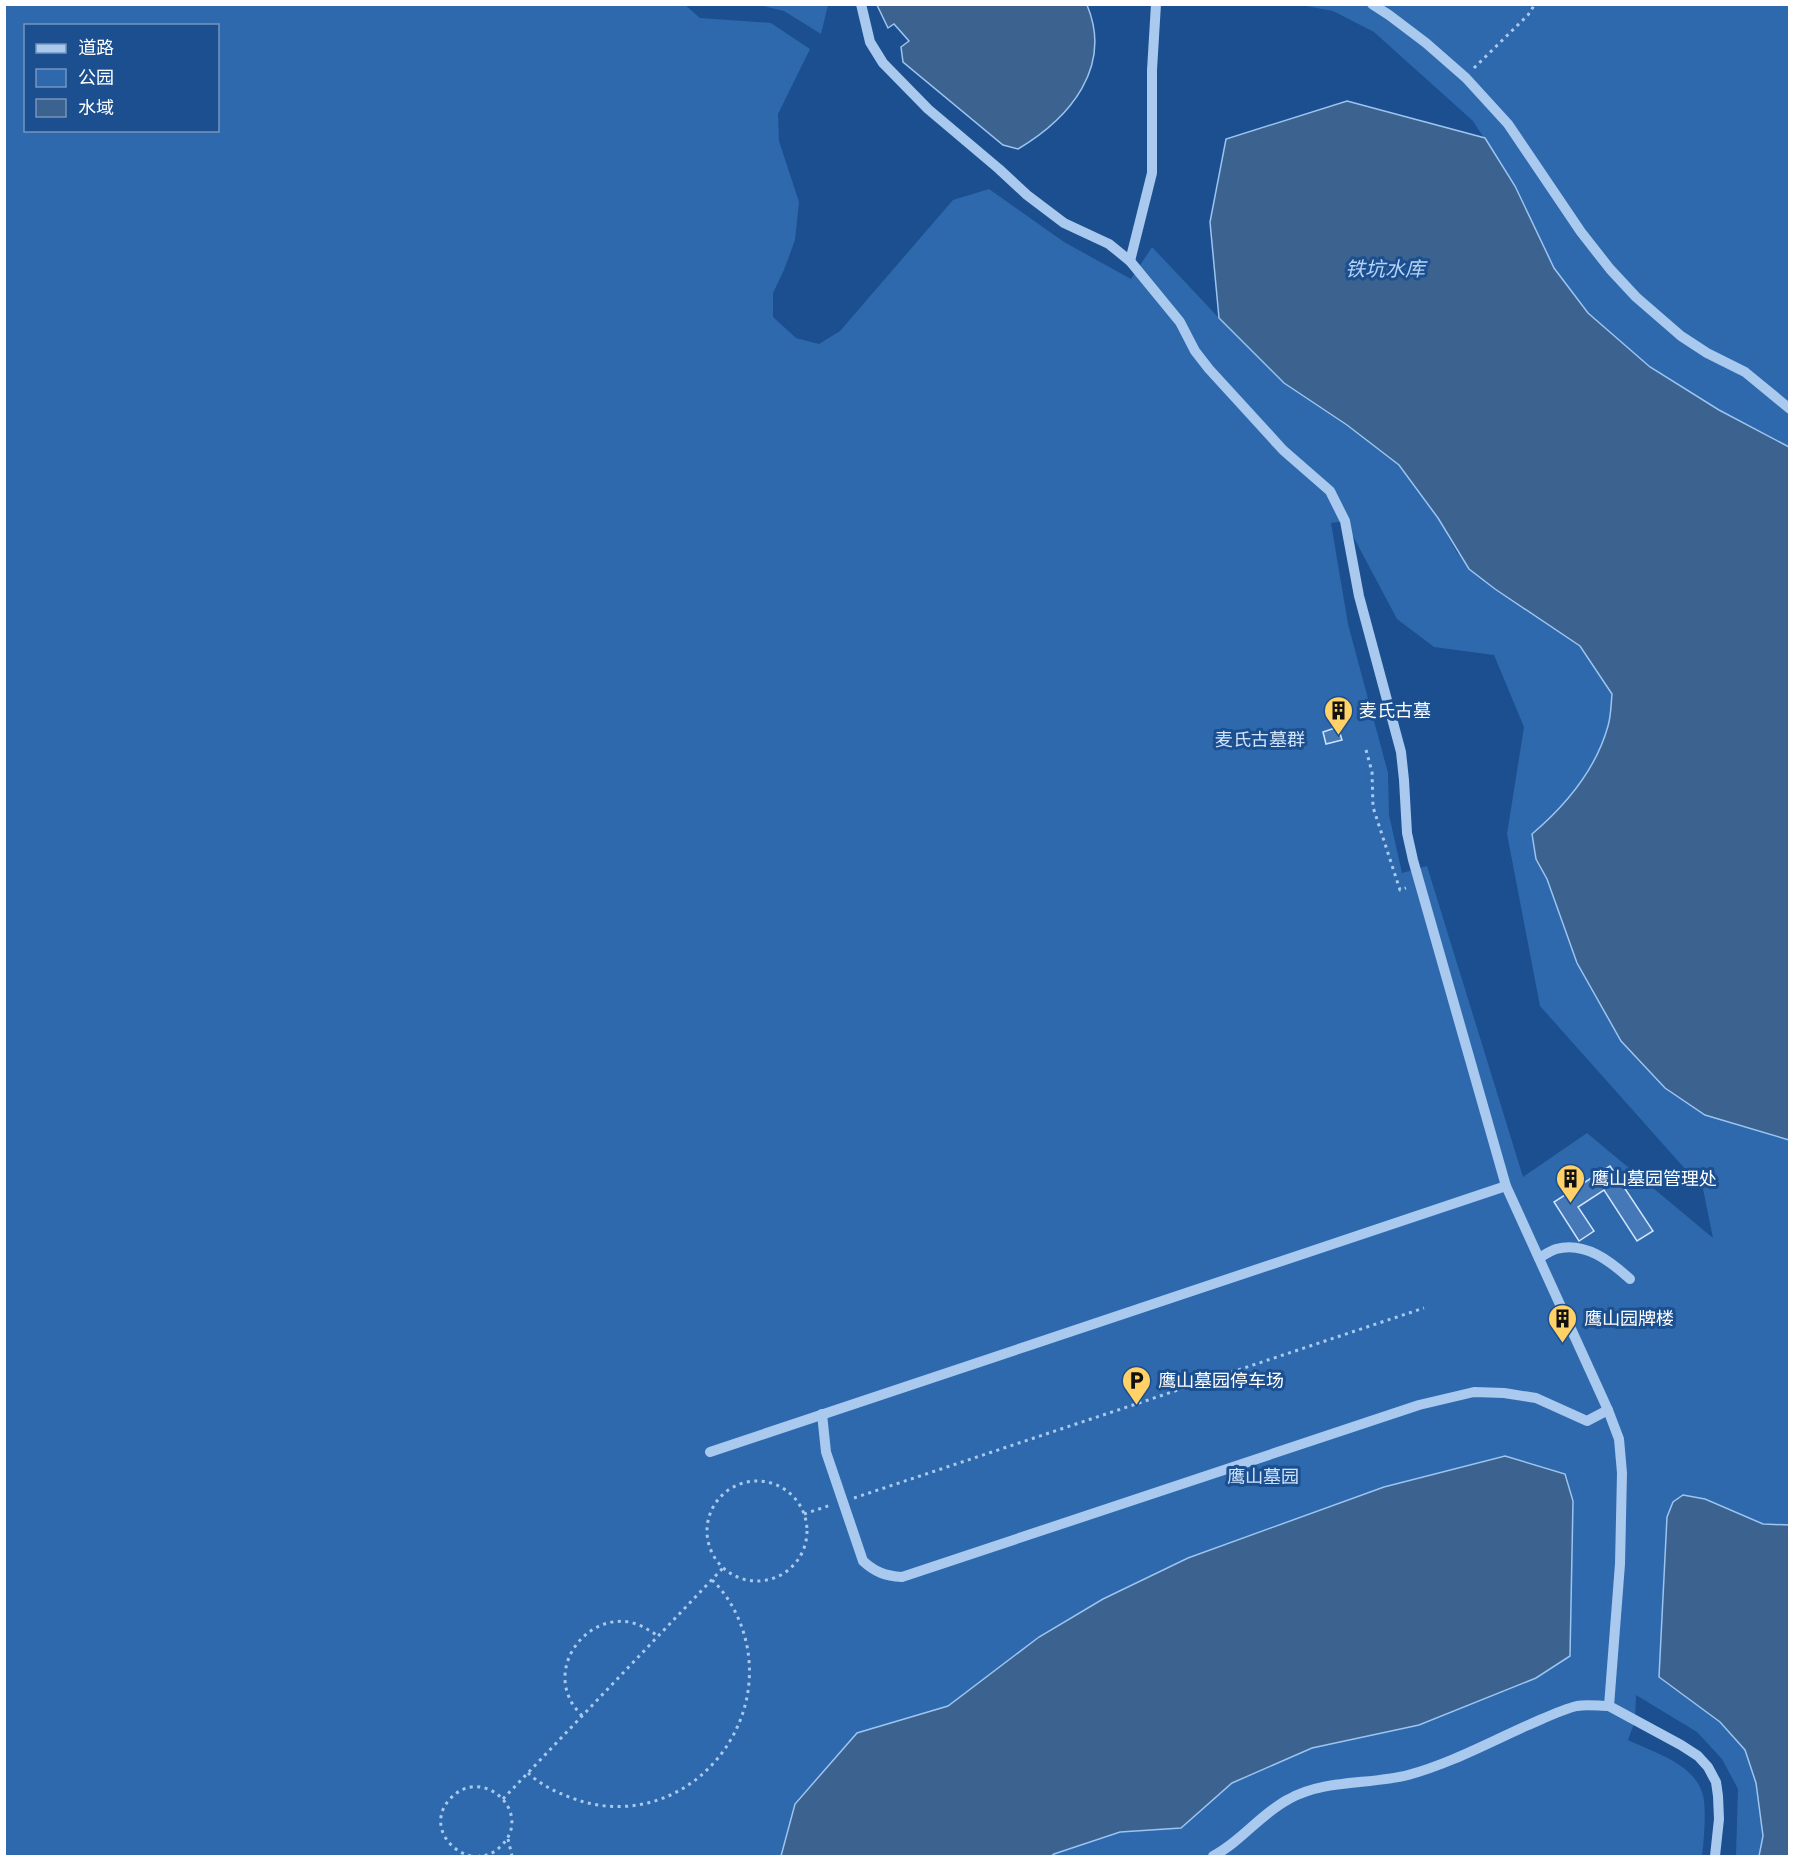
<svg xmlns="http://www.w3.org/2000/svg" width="1794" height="1861" font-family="Mulish,'Noto Sans SC',sans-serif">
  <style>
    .green { fill: #2e69ad; fill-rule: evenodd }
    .water { fill: #3c6290; stroke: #9cc4f0; stroke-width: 1.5 }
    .building { fill: #4478b7; stroke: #cfe3fa; stroke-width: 1.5 }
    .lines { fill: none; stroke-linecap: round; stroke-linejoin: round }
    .path { stroke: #a9c9ee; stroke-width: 3; stroke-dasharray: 3 4.5; stroke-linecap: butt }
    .minor { stroke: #a9c9ee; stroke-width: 10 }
    .labels { text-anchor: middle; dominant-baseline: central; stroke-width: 6; stroke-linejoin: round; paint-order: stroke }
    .poi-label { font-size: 18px; fill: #fff; stroke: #1b4f8f; text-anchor: start }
    .park-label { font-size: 18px; fill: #cfe3fa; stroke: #1b4f8f }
    .water-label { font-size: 20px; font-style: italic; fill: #b5d3f5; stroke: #1b4f8f }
  </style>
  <rect width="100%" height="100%" fill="#1b4f8f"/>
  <!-- green -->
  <g class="green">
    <path d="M684,4L700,18L771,23L810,49L778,114L779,141L799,202L795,240L784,270L773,293V317L796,338L819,344L840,331L953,200L989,189L1064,242L1131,279L1152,247L1219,318L1284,383L1347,425L1399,465L1438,518L1457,553L1495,589L1580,646L1613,694C1611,704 1611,716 1608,726C1596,769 1565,806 1532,835L1536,858L1547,879L1760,1131L1789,1140V1525L1763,1524L1705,1499L1683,1495L1673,1502L1667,1517L1659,1677L1720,1722L1745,1750L1756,1783L1763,1836L1759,1856H1736L1738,1789L1722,1759L1697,1732L1636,1695L1635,1721L1628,1740C1653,1752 1692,1763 1702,1792C1707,1805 1704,1841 1702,1856H5V5ZM26,26H218V130H26ZM1345,521L1397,619L1434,647L1494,655L1524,727L1507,834L1540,1006L1703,1189L1713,1238L1587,1133L1523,1177L1427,866L1402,873L1389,815L1388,773L1348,624L1331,523Z"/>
    <polygon points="759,5 828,5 821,34 784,11"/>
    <polygon points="1301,5 1789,5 1789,447 1719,410 1650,367 1588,313 1554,268 1515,186 1473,121 1374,32 1333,11"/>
  </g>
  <!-- water -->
  <g class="water">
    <path d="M877,5H1087C1113,67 1070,118 1018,149L1003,145L903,62L901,47L909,41L894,24L888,28Z"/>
    <path d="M1347,101L1485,138L1515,186L1554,268L1588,313L1650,367L1719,410L1789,447V1140L1705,1115L1665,1088L1621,1041L1577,963L1547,879L1536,859L1532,834C1565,806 1596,769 1608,726C1611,716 1611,704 1612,694L1580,646L1495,589L1469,569L1438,518L1399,465L1347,425L1284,383L1219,318L1210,222L1226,139Z"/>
    <polygon points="1505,1456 1565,1474 1573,1501 1570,1656 1536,1678 1419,1725 1312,1748 1232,1783 1181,1828 1120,1832 1054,1854 1051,1856 781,1856 795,1804 857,1733 948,1706 1039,1637 1103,1599 1188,1558 1384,1487"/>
    <polygon points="1683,1495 1705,1499 1763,1524 1789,1525 1789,1856 1759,1856 1763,1836 1756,1783 1745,1750 1720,1722 1659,1677 1667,1517 1673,1502"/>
  </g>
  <!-- building -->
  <g class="building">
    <polygon points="1338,727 1342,740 1326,744 1323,732"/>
    <polygon points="1610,1166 1653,1231 1637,1241 1604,1190 1578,1207 1594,1231 1579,1241 1554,1202"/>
  </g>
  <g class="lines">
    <!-- path -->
    <g class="path">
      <polyline points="1474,68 1528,15 1535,4"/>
      <polyline points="1366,750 1372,772 1373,807 1400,890 1406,888"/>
      <circle cx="757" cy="1531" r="50"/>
      <polyline points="854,1498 1424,1308"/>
      <polyline points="804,1514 831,1505"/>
      <path d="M582,1716C578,1711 573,1706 571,1701C550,1663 587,1615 629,1622C640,1624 649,1630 658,1636"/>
      <path d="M528,1773C543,1787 564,1796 584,1802C688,1830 778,1724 741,1625C735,1609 725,1592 712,1580"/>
      <polyline points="503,1799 723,1568"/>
      <polyline points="508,1839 512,1856"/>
      <path d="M471,1856C446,1850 430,1822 449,1800C482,1762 536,1814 500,1847C494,1853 487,1856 479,1856"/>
    </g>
    <!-- minor -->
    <g class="minor">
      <polyline points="861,4 870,42 883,63 928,109 999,169 1027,195 1064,223 1109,244 1130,261 1180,322 1195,351 1209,369 1283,450 1330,491 1345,521 1359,596 1401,752 1404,780 1407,833 1413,860 1506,1186 1608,1410 1619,1439 1622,1473 1620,1564 1609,1706 1681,1745 1698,1756 1708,1767 1716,1782 1718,1796 1719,1819 1715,1856"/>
      <polyline points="1372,4 1389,15 1426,43 1466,78 1508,124 1581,232 1610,269 1636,297 1681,336 1707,353 1745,372 1790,409"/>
      <polyline points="1130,261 1152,173 1152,70 1156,4"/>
      <path d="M1539,1258C1544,1255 1550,1251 1556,1249C1585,1241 1610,1261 1630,1279"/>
      <path d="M822,1414L826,1452L863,1561C875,1572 885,1576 902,1577L1419,1405L1474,1392L1504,1393L1536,1398L1587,1421L1608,1410"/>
      <path d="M710,1452C975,1362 1241,1277 1506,1186"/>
      <path d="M1213,1856C1241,1842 1260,1814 1289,1799C1325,1779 1369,1785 1408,1775C1449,1764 1488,1743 1526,1726C1543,1719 1560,1710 1577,1706C1587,1704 1599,1706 1609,1706"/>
    </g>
  </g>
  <!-- icons -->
  <defs>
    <symbol id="building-pin" viewBox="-11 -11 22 30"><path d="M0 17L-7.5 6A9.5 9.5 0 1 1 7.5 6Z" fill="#ffd166" stroke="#1b4f8f"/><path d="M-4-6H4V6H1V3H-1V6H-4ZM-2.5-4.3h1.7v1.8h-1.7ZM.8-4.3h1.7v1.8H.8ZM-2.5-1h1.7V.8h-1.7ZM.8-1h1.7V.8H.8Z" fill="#111"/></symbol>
    <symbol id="parking-pin" viewBox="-11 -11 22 30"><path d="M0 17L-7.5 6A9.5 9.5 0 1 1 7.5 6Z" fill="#ffd166" stroke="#1b4f8f"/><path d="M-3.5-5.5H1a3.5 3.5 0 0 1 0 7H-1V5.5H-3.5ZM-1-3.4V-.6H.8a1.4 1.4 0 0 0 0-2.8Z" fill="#111"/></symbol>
  </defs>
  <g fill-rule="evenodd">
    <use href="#building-pin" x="1322" y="694" width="33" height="45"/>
    <use href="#building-pin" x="1554" y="1162" width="33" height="45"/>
    <use href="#building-pin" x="1546" y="1302" width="33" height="45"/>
    <use href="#parking-pin" x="1120" y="1364" width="33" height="45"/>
  </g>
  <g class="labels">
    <!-- poi labels -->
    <g class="poi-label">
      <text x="1359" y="710">麦氏古墓</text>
      <text x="1591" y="1178">鹰山墓园管理处</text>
      <text x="1584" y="1318">鹰山园牌楼</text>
      <text x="1158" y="1380">鹰山墓园停车场</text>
    </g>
    <!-- park labels -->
    <g class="park-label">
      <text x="1260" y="739">麦氏古墓群</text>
      <text x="1263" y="1476">鹰山墓园</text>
    </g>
    <!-- water labels -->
    <g class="water-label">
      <text x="1385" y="268">铁坑水库</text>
    </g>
  </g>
  <!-- border -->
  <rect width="1794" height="1861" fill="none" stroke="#ffffff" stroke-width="12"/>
  <!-- legend -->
  <rect x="24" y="24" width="195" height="108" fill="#1b4f8f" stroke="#7695bc" stroke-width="1.5"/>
  <rect x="36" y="44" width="30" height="9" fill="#a9c9ee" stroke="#7695bc" stroke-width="1.5"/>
  <text x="78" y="54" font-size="18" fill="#ffffff">道路</text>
  <rect x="36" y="69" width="30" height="18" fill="#2e69ad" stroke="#7695bc" stroke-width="1.5"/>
  <text x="78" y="84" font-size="18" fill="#ffffff">公园</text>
  <rect x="36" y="99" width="30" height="18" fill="#3c6290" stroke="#7695bc" stroke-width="1.5"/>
  <text x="78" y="114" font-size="18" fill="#ffffff">水域</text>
</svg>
